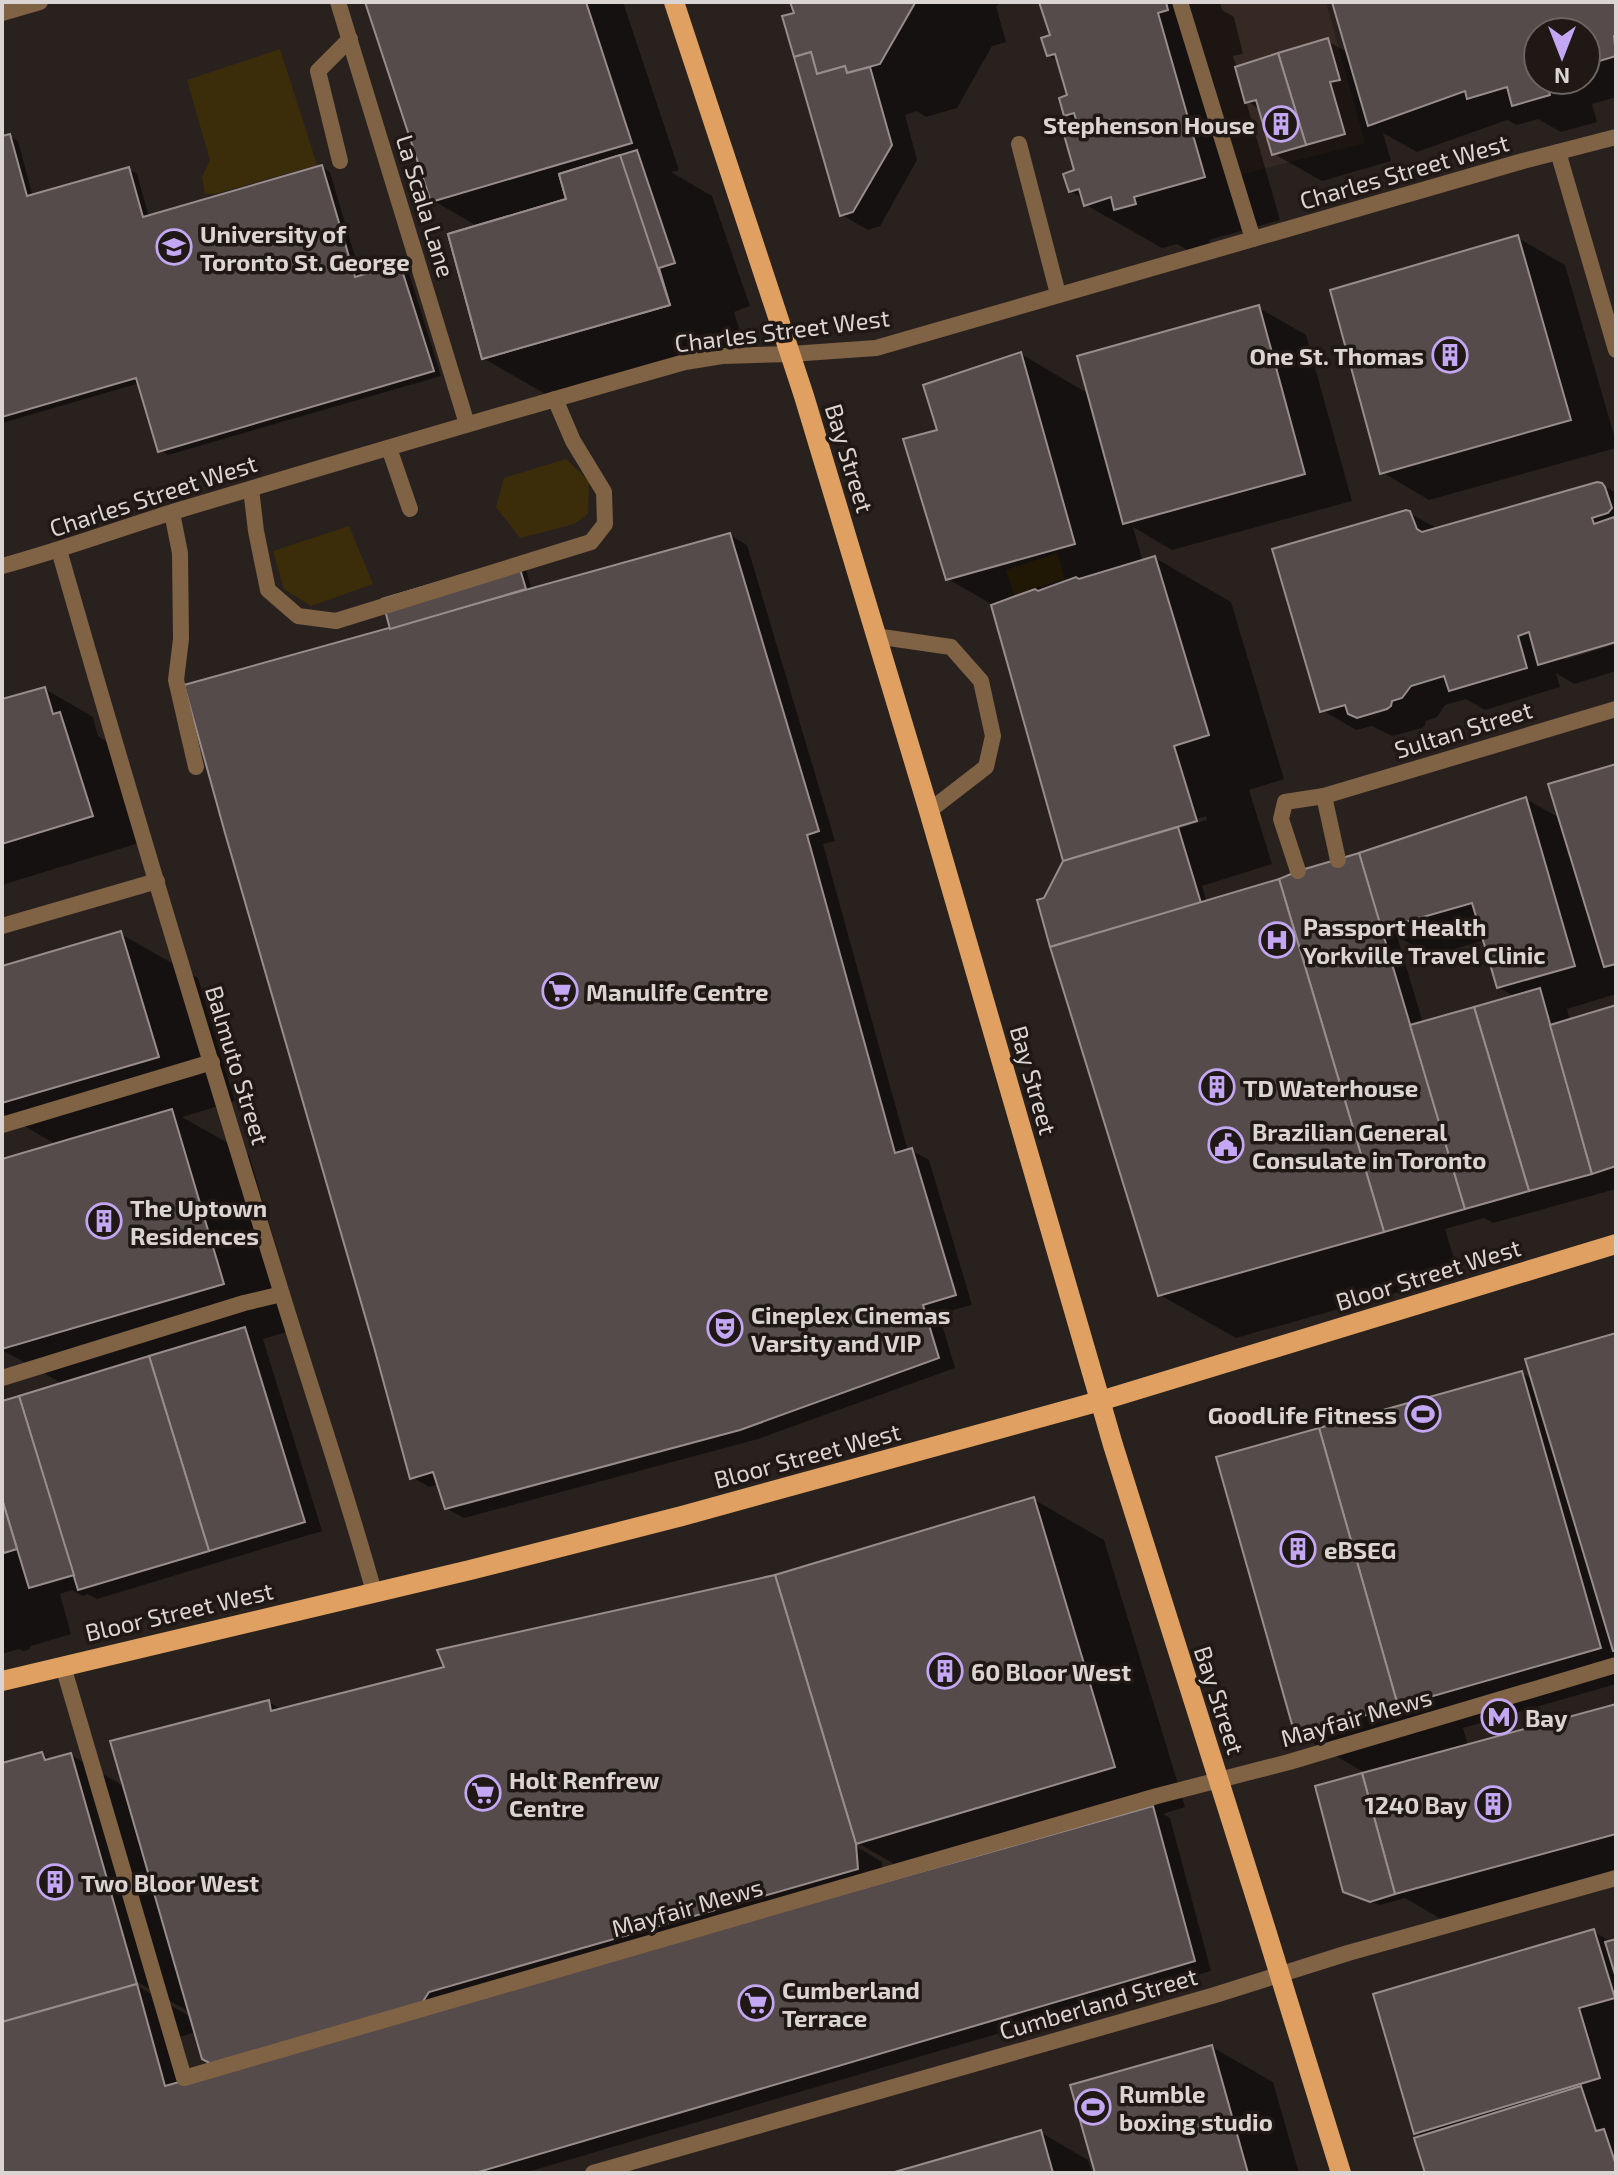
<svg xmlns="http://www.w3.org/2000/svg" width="1618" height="2175" font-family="'Exo 2',sans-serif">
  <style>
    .built { fill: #362923 }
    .green { fill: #3c2d0a }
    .shadow { fill: #0007; fill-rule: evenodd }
    .building { fill: #554b4b; stroke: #988d8c; stroke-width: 2 }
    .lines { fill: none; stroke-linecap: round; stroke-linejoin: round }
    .lane { stroke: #806245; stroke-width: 16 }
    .street { stroke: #806245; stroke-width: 16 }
    .primary { stroke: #dfa061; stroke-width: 20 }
    .labels { text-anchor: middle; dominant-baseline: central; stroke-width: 7; stroke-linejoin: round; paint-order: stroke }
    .poi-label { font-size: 24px; font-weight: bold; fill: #dad5d3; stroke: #1f1815; text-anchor: start }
    .street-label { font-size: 24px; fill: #dad5d3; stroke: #1f1815 }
  </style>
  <rect width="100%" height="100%" fill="#29211e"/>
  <!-- built -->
  <polygon class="built" points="1184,2 1326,2 1365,143 1234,176"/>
  <!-- green -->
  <g class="green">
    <polygon points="280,49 317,165 214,194 205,194 202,177 210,160 187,80"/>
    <polygon points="566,459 589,481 588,514 574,524 520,538 496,507 504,478"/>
    <polygon points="349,526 373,584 311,606 284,589 273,551"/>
    <polygon points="1057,553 1065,579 1014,595 1006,570"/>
  </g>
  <!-- shadow -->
  <g class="shadow">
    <polygon points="367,2 623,2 679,170 671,172 712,196 750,306 734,312 745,348 559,402 483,358 479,227 432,200"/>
    <polygon points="792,2 997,2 998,6 996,6 1006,42 992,46 957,108 926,117 917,111 905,115 917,160 880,226 868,230 842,215"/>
    <path d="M1034,2H1220L1222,10L1234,17L1243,54L1233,56L1237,68L1327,41L1349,53L1335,2H1616V97L1592,104L1597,122L1561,132L1538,119L1517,125L1507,120L1417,152L1383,133L1391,161L1322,181L1274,154L1261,110L1246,101L1280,220L1209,240L1211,247L1192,253L1177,244L1162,248L1086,205L1084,199L1070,191L1077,171L1081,131L1078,122L1065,115L1070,97L1059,61L1048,55L1052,36L1043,8ZM1538,32H1586V80H1538Z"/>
    <polygon points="10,136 18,141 33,197 129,169 137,174 149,217 322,167 330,172 361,277 400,266 408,270 441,376 168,455 160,450 140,383 2,423 2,138"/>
    <polygon points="1518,238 1565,265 1616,442 1616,448 1429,500 1382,472"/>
    <path d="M1259,308L1306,335L1352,501L1172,550L1133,527L1143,562L1155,558L1231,602L1284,779L1249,790L1272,864L1202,886L1207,903L1526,799L1561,819L1616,766V994L1567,1009L1570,1021L1616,1007V1189L1493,1223L1484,1218L1445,1229L1459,1275L1236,1338L1160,1295L1045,899L1066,859L993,605L948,579L939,431L1021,354L1089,394ZM1206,816L1207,820L1120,846V842ZM1397,936L1431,956L1485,940L1498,987L1516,997L1423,1023Z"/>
    <polygon points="1601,484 1616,493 1616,640 1564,656 1564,660 1616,644 1616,671 1574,684 1556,673 1560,687 1485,710 1466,699 1445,705 1437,717 1426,721 1425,725 1422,728 1392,736 1372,726 1356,730 1322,710 1409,513 1438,529"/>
    <polygon points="730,535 747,545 835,841 823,844 908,1151 911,1150 929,1160 972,1305 939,1314 955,1368 758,1439 464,1518 446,1508 439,1484 429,1487 412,1477 393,629 525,566 532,590"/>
    <polygon points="45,689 93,717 98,736 107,742 139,843 2,885 2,701"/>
    <polygon points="121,934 198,978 235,1101 182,1117 249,1155 300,1328 263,1339 322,1531 97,1599 88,1594 83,1596 72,1590 60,1594 71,1634 31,1646 28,1650 23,1651 19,1649 2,1654 2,1403 63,1384 2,1350 2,1161 57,1145 2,1113 2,968"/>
    <polygon points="1616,1335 1616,1684 1463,1728 1468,1746 1616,1706 1616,1886 1458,1929 1405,1898 1380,1905 1354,1896 1345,1891 1367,1774 1296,1733 1521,1373 1534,1380"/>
    <path d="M1033,1499L1104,1540L1185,1807L1163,1814L1170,1818L1211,1971L524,2173H2V1766L42,1754L52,1760L71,1755L125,1787L269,1702L282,1710L447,1669L776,1577ZM849,1838L915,1876L883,1884L882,1862L847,1841ZM129,1977L198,2017L196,2020L127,1980ZM196,2032L227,2071L179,2084L166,2041Z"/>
    <polygon points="1594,1932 1612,1942 1616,1941 1616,2173 1427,2173 1424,2137 1416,2133"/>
    <polygon points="1212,2047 1273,2082 1299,2173 1097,2173"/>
    <polygon points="1040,2132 1088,2160 1092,2173 898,2173"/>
  </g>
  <!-- building -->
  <g class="building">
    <polygon points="365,2 586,2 632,143 431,202"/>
    <polygon points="790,2 917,2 915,3 880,64 847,73 845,66 817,74 811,52 794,57 782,16 794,13"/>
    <polygon points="1039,2 1166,2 1168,10 1158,13 1205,177 1134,197 1136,204 1114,210 1111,197 1084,206 1079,189 1069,192 1063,174 1074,170 1064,135 1079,130 1074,113 1064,116 1059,98 1067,95 1055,54 1047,56 1041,38 1050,35"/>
    <polygon points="1332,2 1616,2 1616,36 1614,36 1616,56 1586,65 1586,32 1538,32 1538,80 1546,80 1550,95 1512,106 1507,87 1467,99 1465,91 1368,126"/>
    <polygon points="1328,38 1340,80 1330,82 1345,134 1306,145 1278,53"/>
    <polygon points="811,52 817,74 845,66 847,73 870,67 892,145 853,212 840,216 794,57"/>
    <polygon points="1278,53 1306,145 1272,155 1256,100 1245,103 1235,67"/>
    <polygon points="10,134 27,196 129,167 143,217 322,165 355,277 400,264 434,371 158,452 136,378 2,417 2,136"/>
    <polygon points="637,150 675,263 659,268 670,305 482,359 448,234 566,199 559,174"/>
    <polygon points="620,155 670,305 482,359 448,234 566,199 559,174"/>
    <polygon points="1518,235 1571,420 1380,474 1330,290"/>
    <polygon points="1259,305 1305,474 1123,524 1077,356"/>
    <polygon points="1021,352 1075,544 946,580 903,439 937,430 923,385"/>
    <polygon points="1597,482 1602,483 1605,487 1612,508 1608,513 1592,518 1594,524 1614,517 1616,523 1616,642 1538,665 1529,632 1518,636 1527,668 1449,691 1444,676 1411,686 1402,698 1392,701 1391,706 1387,709 1357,718 1348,714 1345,705 1320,712 1272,549 1406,510 1410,511 1417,529 1422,532"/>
    <polygon points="730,533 819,831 807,835 895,1153 912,1148 956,1295 923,1305 939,1358 740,1430 445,1509 433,1472 410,1479 374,1347 225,833 184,685"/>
    <polygon points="1155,556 1209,735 1174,746 1197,821 1063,861 991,605 1035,589 1038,591 1076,577 1079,579"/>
    <polygon points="517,559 526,589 390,629 382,599"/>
    <polygon points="45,687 53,714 60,712 93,816 2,844 2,699"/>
    <polygon points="1616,764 1616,964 1604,967 1548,784"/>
    <polygon points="1526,797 1575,966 1497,988 1472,903 1381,929 1359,853"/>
    <polygon points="1178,827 1201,903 1050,947 1037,900 1044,898 1063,861"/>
    <polygon points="1359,853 1465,1209 1384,1232 1279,879 1298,871"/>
    <polygon points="1279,879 1384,1232 1158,1296 1050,947"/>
    <polygon points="121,931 159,1057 2,1103 2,966"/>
    <polygon points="1540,988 1592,1174 1529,1191 1474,1007"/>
    <polygon points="1616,1005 1616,1166 1592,1174 1550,1025"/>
    <polygon points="1474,1007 1529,1191 1465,1209 1410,1025"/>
    <polygon points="172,1109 224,1284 2,1349 2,1159"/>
    <polygon points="245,1327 305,1522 209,1551 149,1356"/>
    <polygon points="1616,1333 1616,1650 1613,1651 1525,1359"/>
    <polygon points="149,1356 209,1551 78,1590 19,1396"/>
    <polygon points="1522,1371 1601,1648 1398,1706 1319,1428"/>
    <polygon points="19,1396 74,1575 29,1588 2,1499 2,1401"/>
    <polygon points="1319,1428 1398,1706 1295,1735 1216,1457"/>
    <polygon points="1034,1497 1115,1767 856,1844 775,1575"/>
    <polygon points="2,1499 17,1549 4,1553 2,1547"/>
    <polygon points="775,1575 856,1844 858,1869 429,1992 420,2006 213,2065 202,2059 110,1741 269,1700 271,1711 444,1667 437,1650"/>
    <polygon points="1616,1704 1616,1834 1395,1894 1362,1773"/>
    <polygon points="42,1752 45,1760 71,1753 137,1984 2,2022 2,1763"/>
    <polygon points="1362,1773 1395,1894 1370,1902 1343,1892 1315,1786"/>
    <polygon points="1153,1806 1195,1961 475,2173 2,2173 2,2022 137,1984 165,2086"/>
    <polygon points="1594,1929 1615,1998 1579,2008 1600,2078 1414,2134 1373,1994"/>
    <polygon points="1616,1939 1616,1978 1605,1942"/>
    <polygon points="1212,2045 1248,2173 1095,2173 1070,2085"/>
    <polygon points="1581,2086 1596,2131 1604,2129 1616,2165 1616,2173 1425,2173 1414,2138"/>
    <polygon points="1041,2130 1053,2173 891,2173"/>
  </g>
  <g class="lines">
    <!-- lane -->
    <g class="lane">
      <polyline points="338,2 467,424"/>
      <polyline points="1180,2 1253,239"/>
      <polyline points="1019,144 1058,294"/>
      <polyline points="340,161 318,71 350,39"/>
      <polyline points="389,448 410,509"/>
      <polyline points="251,489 256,531 268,590 298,616 336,621 591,542 605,524 604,492 573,441 555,399"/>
      <polyline points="172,513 180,553 181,639 176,680 196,767"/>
      <polyline points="875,636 951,647 981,681 993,736 986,767 929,811"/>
      <polyline points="1298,871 1281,819 1285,802 1324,796 1338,860"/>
      <polyline points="2,926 157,881"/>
      <polyline points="2,1125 212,1062"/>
      <polyline points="2,1378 244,1303 282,1294"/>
      <polyline points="63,1666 184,2078 1157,1796 1289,1762 1616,1665"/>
    </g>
    <!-- street -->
    <g class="street">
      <polyline points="2,13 40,2"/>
      <polyline points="1558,152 1616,350"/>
      <path d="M59,550C130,798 205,1045 281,1291C312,1392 346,1491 374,1592"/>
      <path d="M2,566C61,550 118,529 176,511C346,460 515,410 685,362L722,356L791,354L876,348L1523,161L1616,137"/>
      <polyline points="1324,796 1616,709"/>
      <polyline points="593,2173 1215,1995 1348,1953 1616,1878"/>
    </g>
    <!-- primary -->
    <g class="primary">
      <polyline points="674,2 804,396 929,811 1113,1445 1265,1927 1341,2173"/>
      <polyline points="2,1681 470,1570 682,1516 1100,1401 1616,1244"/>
    </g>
  </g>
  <!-- icons -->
  <defs>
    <symbol id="building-ring" viewBox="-11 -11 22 22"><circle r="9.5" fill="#1f1815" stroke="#c3a7f2" stroke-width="1.5"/><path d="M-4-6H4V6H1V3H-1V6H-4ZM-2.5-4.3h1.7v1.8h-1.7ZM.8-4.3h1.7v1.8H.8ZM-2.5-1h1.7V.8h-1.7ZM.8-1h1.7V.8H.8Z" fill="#c3a7f2"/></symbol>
    <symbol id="university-ring" viewBox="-11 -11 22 22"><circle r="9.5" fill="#1f1815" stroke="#c3a7f2" stroke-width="1.5"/><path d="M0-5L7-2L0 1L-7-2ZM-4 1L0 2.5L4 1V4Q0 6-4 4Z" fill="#c3a7f2"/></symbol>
    <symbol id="hospital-ring" viewBox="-11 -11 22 22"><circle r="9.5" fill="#1f1815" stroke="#c3a7f2" stroke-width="1.5"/><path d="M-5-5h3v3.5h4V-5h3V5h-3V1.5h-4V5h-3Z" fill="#c3a7f2"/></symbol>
    <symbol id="supermarket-ring" viewBox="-11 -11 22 22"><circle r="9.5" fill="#1f1815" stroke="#c3a7f2" stroke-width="1.5"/><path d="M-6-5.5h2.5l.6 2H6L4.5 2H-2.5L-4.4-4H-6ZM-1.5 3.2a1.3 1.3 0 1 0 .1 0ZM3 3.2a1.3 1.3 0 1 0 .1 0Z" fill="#c3a7f2"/></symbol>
    <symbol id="civic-ring" viewBox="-11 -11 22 22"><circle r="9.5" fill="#1f1815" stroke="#c3a7f2" stroke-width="1.5"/><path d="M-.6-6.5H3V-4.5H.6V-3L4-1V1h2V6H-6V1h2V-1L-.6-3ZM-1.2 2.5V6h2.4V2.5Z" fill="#c3a7f2"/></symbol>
    <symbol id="theatre-ring" viewBox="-11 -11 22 22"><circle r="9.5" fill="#1f1815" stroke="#c3a7f2" stroke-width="1.5"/><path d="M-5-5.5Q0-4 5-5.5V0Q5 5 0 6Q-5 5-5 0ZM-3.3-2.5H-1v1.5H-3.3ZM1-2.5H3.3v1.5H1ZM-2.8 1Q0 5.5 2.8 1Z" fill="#c3a7f2"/></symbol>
    <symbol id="stadium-ring" viewBox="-11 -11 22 22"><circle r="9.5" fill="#1f1815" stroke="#c3a7f2" stroke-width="1.5"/><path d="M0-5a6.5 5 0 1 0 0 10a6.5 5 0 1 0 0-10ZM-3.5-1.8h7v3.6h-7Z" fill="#c3a7f2"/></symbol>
    <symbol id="metro-ring" viewBox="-11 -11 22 22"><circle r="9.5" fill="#1f1815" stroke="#c3a7f2" stroke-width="1.5"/><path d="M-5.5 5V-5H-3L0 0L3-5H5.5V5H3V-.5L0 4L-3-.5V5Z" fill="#c3a7f2"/></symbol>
  </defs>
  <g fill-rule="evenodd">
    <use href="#building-ring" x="1261" y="104" width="40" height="40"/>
    <use href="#university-ring" x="154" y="227" width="40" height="40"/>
    <use href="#building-ring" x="1430" y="335" width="40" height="40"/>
    <use href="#hospital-ring" x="1257" y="920" width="40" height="40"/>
    <use href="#supermarket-ring" x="540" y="971" width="40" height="40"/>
    <use href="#building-ring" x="1197" y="1067" width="40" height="40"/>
    <use href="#civic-ring" x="1206" y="1125" width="40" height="40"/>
    <use href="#building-ring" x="84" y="1201" width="40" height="40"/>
    <use href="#theatre-ring" x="705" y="1308" width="40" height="40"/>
    <use href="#stadium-ring" x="1403" y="1394" width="40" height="40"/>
    <use href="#building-ring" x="1278" y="1529" width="40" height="40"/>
    <use href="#building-ring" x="925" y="1651" width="40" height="40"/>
    <use href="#metro-ring" x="1479" y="1697" width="40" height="40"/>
    <use href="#supermarket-ring" x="463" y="1773" width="40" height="40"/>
    <use href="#building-ring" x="1473" y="1784" width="40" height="40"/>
    <use href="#building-ring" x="35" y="1862" width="40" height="40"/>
    <use href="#supermarket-ring" x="736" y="1983" width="40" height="40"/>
    <use href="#stadium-ring" x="1073" y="2087" width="40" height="40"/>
  </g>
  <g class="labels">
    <!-- poi labels -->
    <g class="poi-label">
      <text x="1255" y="124" text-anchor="end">Stephenson House</text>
      <text x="200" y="233">University of<tspan x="200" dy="28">Toronto St. George</tspan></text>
      <text x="1424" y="355" text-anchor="end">One St. Thomas</text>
      <text x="1303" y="926">Passport Health<tspan x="1303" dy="28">Yorkville Travel Clinic</tspan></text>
      <text x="586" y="991">Manulife Centre</text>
      <text x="1243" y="1087">TD Waterhouse</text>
      <text x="1252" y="1131">Brazilian General<tspan x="1252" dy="28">Consulate in Toronto</tspan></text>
      <text x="130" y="1207">The Uptown<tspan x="130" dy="28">Residences</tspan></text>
      <text x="751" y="1314">Cineplex Cinemas<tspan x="751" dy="28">Varsity and VIP</tspan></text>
      <text x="1397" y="1414" text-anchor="end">GoodLife Fitness</text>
      <text x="1324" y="1549">eBSEG</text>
      <text x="971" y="1671">60 Bloor West</text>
      <text x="1525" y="1717">Bay</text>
      <text x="509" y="1779">Holt Renfrew<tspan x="509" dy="28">Centre</tspan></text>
      <text x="1467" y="1804" text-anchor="end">1240 Bay</text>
      <text x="81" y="1882">Two Bloor West</text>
      <text x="782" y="1989">Cumberland<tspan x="782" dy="28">Terrace</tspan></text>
      <text x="1119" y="2093">Rumble<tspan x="1119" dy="28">boxing studio</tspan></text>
    </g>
    <!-- street labels -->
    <g class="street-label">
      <text transform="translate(1404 171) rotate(-16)">Charles Street West</text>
      <text transform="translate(426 206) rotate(73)">La Scala Lane</text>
      <text transform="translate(782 330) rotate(-7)">Charles Street West</text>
      <text transform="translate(850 458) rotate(73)">Bay Street</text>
      <text transform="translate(153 495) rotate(-18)">Charles Street West</text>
      <text transform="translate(1463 729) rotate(-17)">Sultan Street</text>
      <text transform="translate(238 1065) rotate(73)">Balmuto Street</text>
      <text transform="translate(1034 1080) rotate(74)">Bay Street</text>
      <text transform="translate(1428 1274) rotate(-17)">Bloor Street West</text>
      <text transform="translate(807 1455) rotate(-15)">Bloor Street West</text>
      <text transform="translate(179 1611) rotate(-13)">Bloor Street West</text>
      <text transform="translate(1220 1700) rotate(72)">Bay Street</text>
      <text transform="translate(1356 1717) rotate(-16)">Mayfair Mews</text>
      <text transform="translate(687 1907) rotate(-16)">Mayfair Mews</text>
      <text transform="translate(1098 2003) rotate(-16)">Cumberland Street</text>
    </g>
  </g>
  <!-- border -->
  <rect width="1618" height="2175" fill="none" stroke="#dad5d3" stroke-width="8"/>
  <!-- north arrow -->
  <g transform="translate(1562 56) rotate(180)"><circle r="38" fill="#1f1815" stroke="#6a6461" stroke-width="2"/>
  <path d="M0-6L14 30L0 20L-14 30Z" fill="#c3a7f2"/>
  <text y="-12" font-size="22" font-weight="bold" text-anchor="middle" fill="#dad5d3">N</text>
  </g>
</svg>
